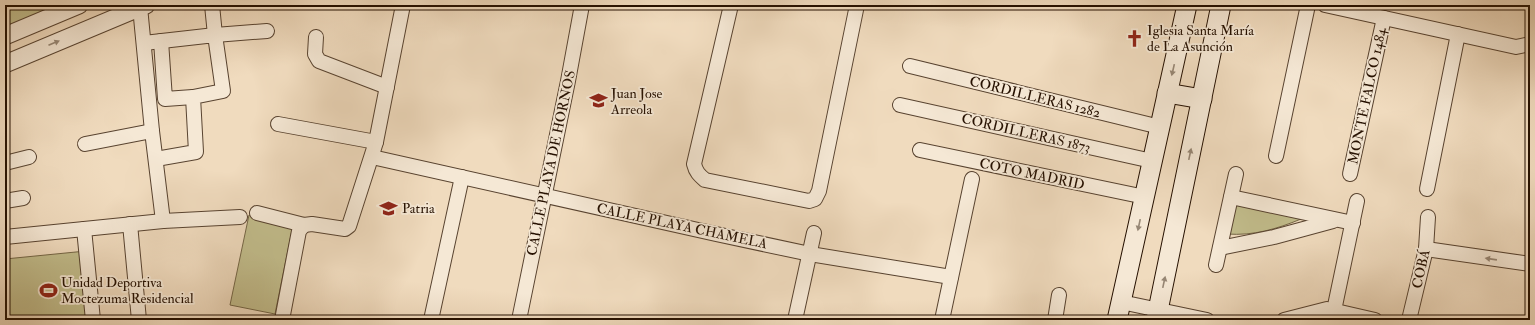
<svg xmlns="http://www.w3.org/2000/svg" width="1535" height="325" font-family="'IM FELL Double Pica',serif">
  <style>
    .green { fill: #c2bd8c; stroke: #746646 }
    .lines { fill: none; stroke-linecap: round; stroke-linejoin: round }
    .minor-casing { stroke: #584330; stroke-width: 16 }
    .tertiary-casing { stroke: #584330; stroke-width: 19 }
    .secondary-casing { stroke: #251000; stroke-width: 21 }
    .minor { stroke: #f5e8d5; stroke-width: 14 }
    .tertiary { stroke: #f5e8d5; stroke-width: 17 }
    .secondary { stroke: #f5e8d5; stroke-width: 19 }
    .oneway { fill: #978775 }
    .labels { text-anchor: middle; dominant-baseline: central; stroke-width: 3.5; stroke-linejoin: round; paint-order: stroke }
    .poi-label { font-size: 14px; fill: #251000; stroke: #f5e8d5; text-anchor: start }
    .street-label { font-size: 14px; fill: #251000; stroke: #f5e8d5 }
  </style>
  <rect width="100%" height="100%" fill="#f0dbbe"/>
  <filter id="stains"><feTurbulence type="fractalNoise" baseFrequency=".005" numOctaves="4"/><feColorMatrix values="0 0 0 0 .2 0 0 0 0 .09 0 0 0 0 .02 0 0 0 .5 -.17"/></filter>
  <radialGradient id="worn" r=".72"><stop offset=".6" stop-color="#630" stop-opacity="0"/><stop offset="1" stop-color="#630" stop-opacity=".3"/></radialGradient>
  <!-- green -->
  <g class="green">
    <polygon points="5,5 59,5 5,30"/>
    <path d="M1233,202L1301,219C1277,229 1253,236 1227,234Z"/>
    <polygon points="249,215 293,225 275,314 230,305"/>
    <polygon points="86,251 93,320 5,320 5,259"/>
  </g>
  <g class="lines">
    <defs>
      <g id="minor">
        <polyline points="212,5 215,35 267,31"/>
        <path d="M731,5L694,164C696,172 699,175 705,180L809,201L815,199L819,191L857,5"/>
        <polyline points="1325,5 1516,47 1530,44"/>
        <polyline points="140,7 152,131 163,221"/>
        <polyline points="316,37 315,54 319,61 387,87"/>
        <polyline points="161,41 165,99 193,97"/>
        <polyline points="144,43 215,35 223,91 193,97 196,152 156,159"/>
        <polyline points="910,66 1160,127"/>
        <polyline points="900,105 1152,161"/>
        <polyline points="278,124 376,142"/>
        <polyline points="85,144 152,131"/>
        <polyline points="920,150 1145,197"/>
        <polyline points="1276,156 1308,5"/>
        <polyline points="372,157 716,234 810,254 951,277"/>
        <polyline points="5,163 29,157"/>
        <polyline points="1350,174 1384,18"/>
        <polyline points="1427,189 1458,34"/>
        <polyline points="1231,197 1353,223"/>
        <polyline points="5,201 23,198"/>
        <polyline points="257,213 304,225 312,224 345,229 349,226 376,142 403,5"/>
        <polyline points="130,224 139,320"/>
        <polyline points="84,229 93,320"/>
        <polyline points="5,237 163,221 240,217"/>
        <polyline points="1220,248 1274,237 1333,221"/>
        <polyline points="1426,249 1530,264"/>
        <polyline points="1216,265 1236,174"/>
        <polyline points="1121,302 1207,320"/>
        <polyline points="282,320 299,231 304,225"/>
        <polyline points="431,320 462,177"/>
        <polyline points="519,320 568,81 582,5"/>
        <polyline points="795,320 814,233"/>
        <polyline points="942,320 972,179"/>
        <polyline points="1055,320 1059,295"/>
        <polyline points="1284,320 1327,309 1375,320"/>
        <polyline points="1332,320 1357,201"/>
        <polyline points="1409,320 1426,249 1428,217"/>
      </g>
      <g id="tertiary">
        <polyline points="5,36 79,5"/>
        <polyline points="5,64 146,5"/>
      </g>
      <g id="secondary">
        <polyline points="1167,93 1202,99"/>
        <polyline points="1117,320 1187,5"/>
        <polyline points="1156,320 1221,5"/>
      </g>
    </defs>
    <!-- minor casing -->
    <use href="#minor" class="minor-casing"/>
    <!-- tertiary casing -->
    <use href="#tertiary" class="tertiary-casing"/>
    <!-- secondary casing -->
    <use href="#secondary" class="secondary-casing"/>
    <!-- minor -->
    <use href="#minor" class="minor"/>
    <!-- tertiary -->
    <use href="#tertiary" class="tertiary"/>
    <!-- secondary -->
    <use href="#secondary" class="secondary"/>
  </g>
  <!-- one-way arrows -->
  <defs><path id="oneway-solid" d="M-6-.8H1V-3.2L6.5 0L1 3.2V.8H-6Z"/></defs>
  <g class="oneway">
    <use href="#oneway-solid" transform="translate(54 43) rotate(-23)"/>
    <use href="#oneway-solid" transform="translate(1173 70) rotate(103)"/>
    <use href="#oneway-solid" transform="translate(1190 154) rotate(-78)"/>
    <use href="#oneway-solid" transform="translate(1139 225) rotate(102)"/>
    <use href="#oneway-solid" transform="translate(1491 259) rotate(-172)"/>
    <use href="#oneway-solid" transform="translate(1164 282) rotate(-78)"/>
  </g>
  <!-- icons -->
  <defs>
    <symbol id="church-bare" viewBox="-9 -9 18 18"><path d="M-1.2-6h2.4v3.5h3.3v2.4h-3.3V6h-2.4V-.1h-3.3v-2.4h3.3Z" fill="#8f2418" stroke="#f5e8d5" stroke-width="2.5" paint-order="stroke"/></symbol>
    <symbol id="school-bare" viewBox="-9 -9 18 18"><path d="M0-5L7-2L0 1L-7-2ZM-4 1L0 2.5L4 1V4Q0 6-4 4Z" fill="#8f2418" stroke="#f5e8d5" stroke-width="2.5" paint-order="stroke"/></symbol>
    <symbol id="stadium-bare" viewBox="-9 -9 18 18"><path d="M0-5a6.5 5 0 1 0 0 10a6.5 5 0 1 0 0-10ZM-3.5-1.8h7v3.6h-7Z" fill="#8f2418" stroke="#f5e8d5" stroke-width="2.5" paint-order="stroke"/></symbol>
  </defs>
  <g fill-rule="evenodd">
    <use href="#church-bare" x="1122" y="26" width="25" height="25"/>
    <use href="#school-bare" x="586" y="88" width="25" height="25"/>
    <use href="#school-bare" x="376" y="196" width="25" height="25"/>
    <use href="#stadium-bare" x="36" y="278" width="25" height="25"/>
  </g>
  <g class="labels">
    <!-- poi labels -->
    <g class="poi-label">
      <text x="1147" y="30">Iglesia Santa María<tspan x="1147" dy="16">de La Asunción</tspan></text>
      <text x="611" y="93">Juan Jose<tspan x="611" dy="16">Arreola</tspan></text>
      <text x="402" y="208">Patria</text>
      <text x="61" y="282">Unidad Deportiva<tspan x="61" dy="16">Moctezuma Residencial</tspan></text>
    </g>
    <!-- street labels -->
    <g class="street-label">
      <text transform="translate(1367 96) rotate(-78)">MONTE FALCO 1484</text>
      <text transform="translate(1035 97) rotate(14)">CORDILLERAS 1282</text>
      <text transform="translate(1026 133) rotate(13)">CORDILLERAS 1873</text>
      <text transform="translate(551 163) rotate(-78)">CALLE PLAYA DE HORNOS</text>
      <text transform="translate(1032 174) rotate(12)">COTO MADRID</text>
      <text transform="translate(682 226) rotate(12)">CALLE PLAYA CHAMELA</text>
      <text transform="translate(1421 269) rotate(-77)">COBÁ</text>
    </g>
  </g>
  <!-- margin -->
  <rect width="1535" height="325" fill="none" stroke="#f0dbbe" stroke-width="20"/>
  <rect x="6" y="6" width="1523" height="313" fill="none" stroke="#251000" stroke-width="2"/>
  <rect x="10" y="10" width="1515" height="305" fill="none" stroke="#251000"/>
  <rect width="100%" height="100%" filter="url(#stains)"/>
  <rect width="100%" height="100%" fill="url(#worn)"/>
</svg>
